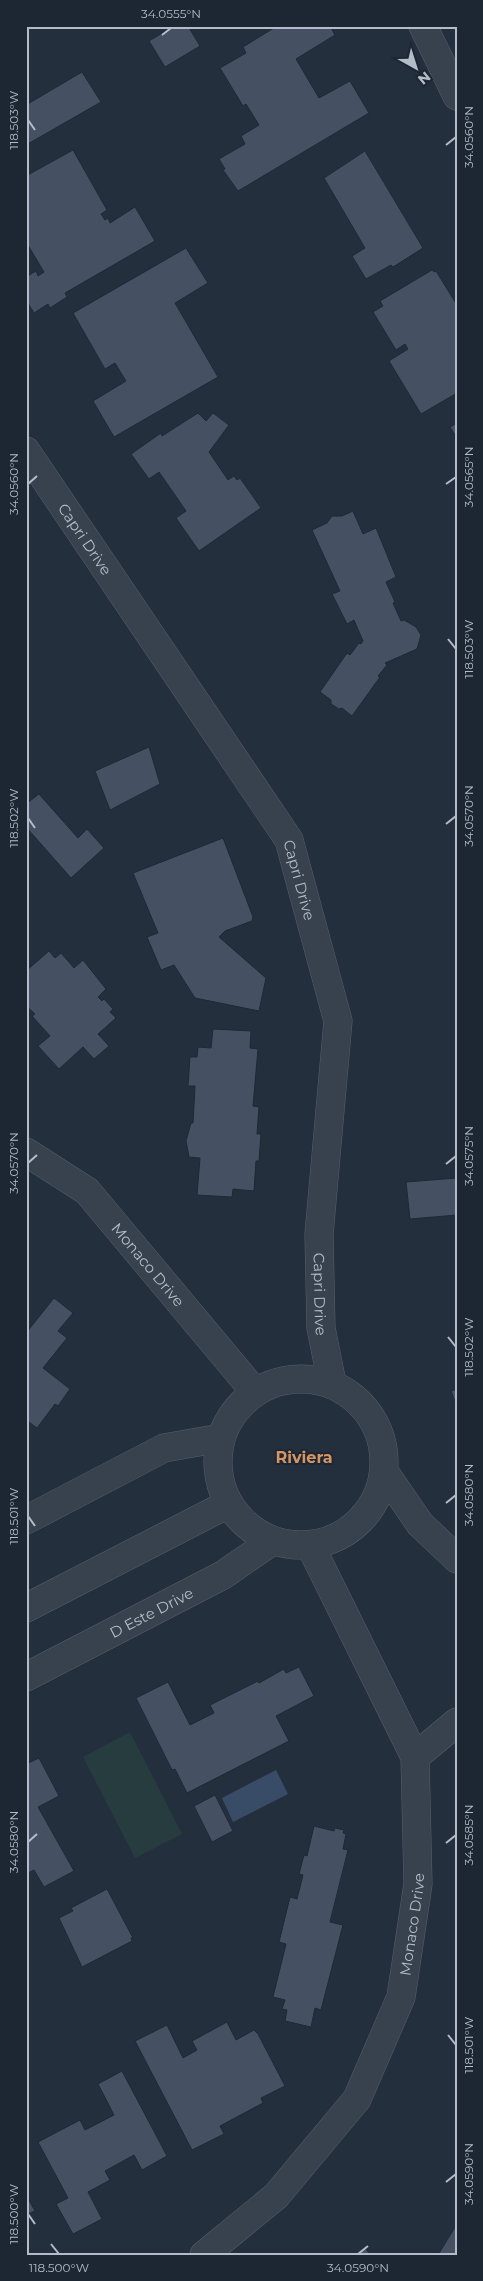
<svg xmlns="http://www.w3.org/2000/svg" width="483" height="2281" font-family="Montserrat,sans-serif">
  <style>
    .green { fill: #263c3f }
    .water { fill: #394c67 }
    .building { fill: #455162; stroke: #1f2835 }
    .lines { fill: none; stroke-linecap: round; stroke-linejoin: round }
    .minor-casing { stroke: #565f6c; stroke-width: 29 }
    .minor { stroke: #38414e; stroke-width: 28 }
    .ticks { fill: none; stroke: #b4bcc9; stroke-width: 2 }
    .labels { text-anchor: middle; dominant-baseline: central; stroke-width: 4; stroke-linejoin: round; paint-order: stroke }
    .street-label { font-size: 15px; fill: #b4bcc9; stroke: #1d2633 }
    .neighbourhood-label { font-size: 16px; font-weight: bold; fill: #d59563; stroke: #1d2633 }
    .neatline { fill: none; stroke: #b4bcc9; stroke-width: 2 }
    .ticks-label { font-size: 12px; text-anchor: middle; fill: #b4bcc9 }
  </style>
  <rect width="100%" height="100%" fill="#242f3e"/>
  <!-- green -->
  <polygon class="green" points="130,1732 182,1834 135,1858 83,1757"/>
  <!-- water -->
  <polygon class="water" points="276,1770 288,1794 233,1822 222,1798"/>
  <!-- building -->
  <g class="building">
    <polygon points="174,26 188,26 200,46 165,67 149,41"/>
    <polygon points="277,26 330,26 335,35 296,59 319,98 350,81 369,113 238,191 223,170 225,169 219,159 245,144 241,136 259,125 246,104 243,106 220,68 246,53 243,47"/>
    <polygon points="82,72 101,102 26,145 26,105"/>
    <polygon points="73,150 107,210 101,214 105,220 108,218 110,223 135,207 155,241 65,293 67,297 50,308 48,304 34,313 26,300 26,277 36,271 38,276 44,272 26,242 26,176"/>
    <polygon points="365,151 423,248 393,267 391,265 366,279 352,256 365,248 324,178"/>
    <polygon points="186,248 208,283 175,303 218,377 114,437 93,401 126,381 115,363 105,369 73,313"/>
    <polygon points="432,270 434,272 436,271 457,305 457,393 421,414 389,361 408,349 405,344 396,350 373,312 383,306 380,301"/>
    <polygon points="198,413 206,421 213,413 229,425 209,452 228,480 234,476 237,480 240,478 261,508 199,551 176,518 186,511 159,472 149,479 131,454 161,433 162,436"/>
    <polygon points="457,423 457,438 450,427"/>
    <polygon points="353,511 363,534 376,528 396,577 386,582 395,602 393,603 401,621 404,620 416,627 421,635 417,649 385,663 387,665 378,676 380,677 352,716 342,708 339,709 331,704 331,700 320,692 347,653 350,655 359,643 361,644 363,641 354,620 347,624 332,594 340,591 312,530 327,523 332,516 342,516"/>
    <polygon points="149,747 160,784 110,810 95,771"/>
    <polygon points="39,794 78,838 87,829 104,848 71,878 26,827 26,804"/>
    <polygon points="223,838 253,917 252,921 225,931 219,937 266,978 259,1011 195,998 174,965 161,970 147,937 158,933 133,873"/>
    <polygon points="49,951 55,958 61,953 74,968 83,960 106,989 98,997 102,1001 104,999 113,1009 110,1012 116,1018 98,1034 109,1046 94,1059 83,1047 59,1069 38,1046 50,1036 32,1016 35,1014 26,1006 26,971"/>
    <polygon points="213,1029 251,1031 250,1048 258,1049 253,1106 259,1107 257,1134 261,1134 259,1161 256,1161 254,1191 233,1189 232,1197 197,1195 200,1158 189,1157 186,1141 191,1123 193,1123 195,1086 188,1086 190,1057 197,1057 198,1047 211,1048"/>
    <polygon points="457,1178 457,1215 410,1219 406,1182"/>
    <polygon points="54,1298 73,1313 58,1331 67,1338 43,1368 70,1389 58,1406 55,1404 37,1428 26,1420 26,1333"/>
    <polygon points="457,1389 457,1407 451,1391"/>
    <polygon points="299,1667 314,1696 276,1716 289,1741 187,1793 175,1769 172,1770 136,1698 168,1682 190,1725 214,1713 210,1705 258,1681 259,1683 284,1669 286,1673"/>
    <polygon points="39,1758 59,1796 38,1807 74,1871 44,1887 34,1870 26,1874 26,1764"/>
    <polygon points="215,1795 233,1831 212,1842 194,1806"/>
    <polygon points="314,1826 334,1831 335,1828 344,1830 343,1833 346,1834 343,1849 348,1850 330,1922 343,1925 321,2010 315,2008 311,2027 285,2021 287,2010 282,2009 285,2000 273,1997 286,1944 279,1942 290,1897 297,1899 303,1875 299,1874 304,1855 307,1856"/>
    <polygon points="107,1889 133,1938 131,1938 132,1941 82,1967 59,1918 73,1911 71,1908"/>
    <polygon points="227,2022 236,2040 254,2030 258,2034 285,2086 261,2098 263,2103 220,2126 224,2134 192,2150 135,2041 167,2025 183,2058 197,2050 192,2041"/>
    <polygon points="122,2071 167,2156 142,2170 134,2155 105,2171 110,2180 88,2192 102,2219 73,2234 56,2204 68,2198 38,2142 80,2120 85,2130 114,2115 98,2084"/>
    <polygon points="26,2195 35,2211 26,2215"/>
    <polygon points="457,2224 457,2255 438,2255"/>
    <polygon points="365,2248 371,2255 358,2255"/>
  </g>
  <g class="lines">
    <defs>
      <g id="minor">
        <polyline points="423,26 457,96"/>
        <path id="s1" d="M26,451L289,840L338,1021L319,1234L321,1328L332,1383"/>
        <path id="s2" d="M26,1152L87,1191L255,1392"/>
        <circle cx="301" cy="1462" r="83"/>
        <polyline points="385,1473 420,1524 457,1559"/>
        <polyline points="26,1520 164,1448 221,1438"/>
        <polyline points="26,1608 228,1504"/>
        <path id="s3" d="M26,1677L223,1575L272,1541"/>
        <polyline points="415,1757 457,1722"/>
        <path id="s4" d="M204,2255L276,2196L357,2099L401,1997L418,1884L415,1757L310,1545"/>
      </g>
    </defs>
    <!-- minor casing -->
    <use href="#minor" class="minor-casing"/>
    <!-- minor -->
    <use href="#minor" class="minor"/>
  </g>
  <!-- ticks -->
  <path class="ticks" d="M162,35L171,28M28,120L35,130M446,145L456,137M28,484L37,476M446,484L456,477M448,639L456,649M28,818L35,828M446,824L456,816M28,1163L37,1155M446,1164L456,1156M448,1337L456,1347M446,1503L456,1495M28,1516L35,1526M28,1842L37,1834M446,1843L456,1835M448,2035L456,2045M446,2182L456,2174M28,2214L35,2224M51,2244L59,2254M358,2254L368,2246"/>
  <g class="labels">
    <!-- street labels -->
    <g class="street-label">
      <text stroke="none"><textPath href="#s1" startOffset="106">Capri Drive</textPath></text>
      <text stroke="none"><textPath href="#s1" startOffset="511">Capri Drive</textPath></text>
      <text stroke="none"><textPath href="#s2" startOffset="168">Monaco Drive</textPath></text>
      <text stroke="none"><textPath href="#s1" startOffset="931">Capri Drive</textPath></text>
      <text stroke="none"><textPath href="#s3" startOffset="141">D Este Drive</textPath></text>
      <text stroke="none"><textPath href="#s4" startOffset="404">Monaco Drive</textPath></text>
    </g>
    <!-- neighbourhood labels -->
    <g class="neighbourhood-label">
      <text x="304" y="1457">Riviera</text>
    </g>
  </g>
  <!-- border -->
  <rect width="483" height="2281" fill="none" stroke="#1d2633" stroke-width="55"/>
  <!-- north arrow -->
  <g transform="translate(416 68) rotate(141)" stroke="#1d2633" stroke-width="4" paint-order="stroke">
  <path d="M0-4L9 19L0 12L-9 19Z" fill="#b4bcc9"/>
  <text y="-8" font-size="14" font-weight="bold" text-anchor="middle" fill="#b4bcc9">N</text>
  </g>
  <rect x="28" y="28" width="428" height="2226" class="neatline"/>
  <g class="ticks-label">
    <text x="171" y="18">34.0555°N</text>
    <text transform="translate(14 120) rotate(-90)" y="4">118.503°W</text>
    <text transform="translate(469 137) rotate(-90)" y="4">34.0560°N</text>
    <text transform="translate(469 477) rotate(-90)" y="4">34.0565°N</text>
    <text transform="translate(14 484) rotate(-90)" y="4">34.0560°N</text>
    <text transform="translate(469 649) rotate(-90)" y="4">118.503°W</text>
    <text transform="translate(469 816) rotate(-90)" y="4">34.0570°N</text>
    <text transform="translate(14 818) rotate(-90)" y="4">118.502°W</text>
    <text transform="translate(469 1156) rotate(-90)" y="4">34.0575°N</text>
    <text transform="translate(14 1163) rotate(-90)" y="4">34.0570°N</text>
    <text transform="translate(469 1347) rotate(-90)" y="4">118.502°W</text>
    <text transform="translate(469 1495) rotate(-90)" y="4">34.0580°N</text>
    <text transform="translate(14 1516) rotate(-90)" y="4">118.501°W</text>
    <text transform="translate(469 1835) rotate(-90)" y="4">34.0585°N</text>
    <text transform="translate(14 1842) rotate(-90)" y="4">34.0580°N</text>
    <text transform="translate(469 2045) rotate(-90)" y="4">118.501°W</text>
    <text transform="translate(469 2174) rotate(-90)" y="4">34.0590°N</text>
    <text transform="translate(14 2214) rotate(-90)" y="4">118.500°W</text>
    <text x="59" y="2272">118.500°W</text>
    <text x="358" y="2272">34.0590°N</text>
  </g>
</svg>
